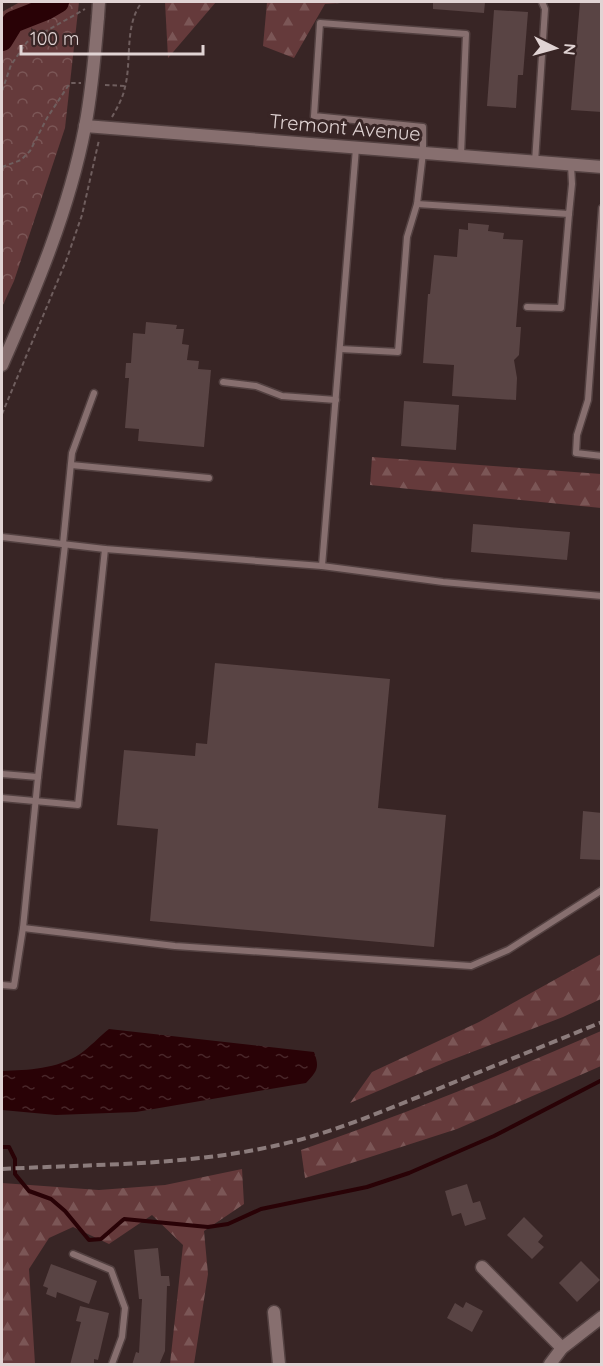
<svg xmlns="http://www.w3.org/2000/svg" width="603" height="1366" font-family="Quicksand,sans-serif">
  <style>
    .forest { fill: url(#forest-firs) }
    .park { fill: url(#park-crowns) }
    .water { fill: url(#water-ripples) }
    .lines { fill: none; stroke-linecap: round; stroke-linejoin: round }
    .stream { stroke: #290206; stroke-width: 4 }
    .river { stroke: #290206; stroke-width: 22 }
    .building { fill: #594444 }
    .service-casing { stroke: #534141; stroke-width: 9 }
    .minor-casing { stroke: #534141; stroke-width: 15 }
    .tertiary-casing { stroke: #534141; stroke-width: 15 }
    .path { stroke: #6f5e5e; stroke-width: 2; stroke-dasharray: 4.5 3; stroke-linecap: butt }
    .service { stroke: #876f6f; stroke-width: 6 }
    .minor { stroke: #876f6f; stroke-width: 12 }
    .tertiary { stroke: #876f6f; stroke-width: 12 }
    .rail { stroke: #8c7c7c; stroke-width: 4; stroke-dasharray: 9 4.5; stroke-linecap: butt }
    .tertiary-bridge-casing { stroke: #534141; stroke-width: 15; stroke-linecap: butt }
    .tertiary-bridge { stroke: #876f6f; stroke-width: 12 }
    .labels { text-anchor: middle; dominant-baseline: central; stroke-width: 6; stroke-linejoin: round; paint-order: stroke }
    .street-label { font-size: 20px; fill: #e1d4d4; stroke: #382525 }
  </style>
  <defs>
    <pattern id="forest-firs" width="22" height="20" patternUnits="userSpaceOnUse" patternTransform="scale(1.5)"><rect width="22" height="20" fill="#653a3b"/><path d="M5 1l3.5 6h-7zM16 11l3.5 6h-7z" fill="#7b5656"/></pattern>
    <pattern id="park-crowns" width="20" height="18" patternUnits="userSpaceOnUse" patternTransform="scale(1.5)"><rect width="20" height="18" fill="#653a3b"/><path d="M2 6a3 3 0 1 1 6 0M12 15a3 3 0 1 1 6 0" fill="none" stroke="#7b5656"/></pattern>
    <pattern id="water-ripples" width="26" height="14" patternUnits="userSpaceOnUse" patternTransform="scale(1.5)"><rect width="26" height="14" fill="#290206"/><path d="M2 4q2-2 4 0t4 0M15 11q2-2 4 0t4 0" fill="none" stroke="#482629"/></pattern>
  </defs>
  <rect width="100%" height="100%" fill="#382525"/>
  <!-- forest -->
  <g class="forest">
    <polygon points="165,2 216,2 168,58"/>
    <polygon points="267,2 358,2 325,4 294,58 263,46"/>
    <polygon points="372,457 601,474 601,508 370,485"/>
    <polygon points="601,954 601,999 563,1017 446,1062 350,1103 372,1072 479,1022"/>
    <path d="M601,1031V1066L457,1129L305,1178L301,1150C403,1115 503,1074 601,1031Z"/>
    <polygon points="242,1169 244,1204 204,1231 208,1274 194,1364 170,1364 183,1245 152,1215 109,1244 73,1227 49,1238 29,1269 35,1364 2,1363 2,1183 99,1190 165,1185"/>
  </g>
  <!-- park -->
  <polygon class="park" points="20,2 79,2 65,128 14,281 2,307 2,12"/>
  <!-- water -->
  <path class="water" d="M109,1029L314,1052C320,1068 317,1071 306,1083L136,1112L56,1115L2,1110V1071C28,1070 57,1069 80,1054C90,1047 99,1037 109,1029Z"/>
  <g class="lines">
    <!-- stream -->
    <polyline class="stream" points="2,1147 9,1147 15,1159 15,1174 29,1191 51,1199 65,1211 89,1240 101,1239 124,1219 208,1227 228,1224 261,1209 367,1187 409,1173 494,1136 602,1080"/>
    <!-- river -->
    <polyline class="river" points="2,40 13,22 46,9 58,2"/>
  </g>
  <!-- building -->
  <g class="building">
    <polygon points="433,2 485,2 484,13 433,9"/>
    <polygon points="580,2 602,2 602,112 571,110"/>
    <polygon points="494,10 528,12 523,75 518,75 516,108 487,106"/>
    <polygon points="468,223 489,225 488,231 504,233 503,239 523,240 516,327 521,327 519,355 514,360 517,378 516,400 452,396 454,365 423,363 428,294 430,294 434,255 457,257 459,229 468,230"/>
    <polygon points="146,322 177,325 176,329 184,329 182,344 189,345 187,360 199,361 198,369 211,370 204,447 138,441 139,429 125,428 129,378 125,378 126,363 131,363 133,333 145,334"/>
    <polygon points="404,401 459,405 456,450 401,446"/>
    <polygon points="473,524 570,532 567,560 471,552"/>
    <polygon points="215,663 390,679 378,808 446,815 434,947 150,921 158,829 117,825 124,750 195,756 196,743 207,744"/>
    <polygon points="583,811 602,813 602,860 580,859"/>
    <polygon points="467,1184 473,1203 480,1201 486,1219 465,1226 461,1213 452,1216 445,1191"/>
    <polygon points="524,1217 543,1236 538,1242 544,1247 532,1259 507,1235"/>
    <polygon points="158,1248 161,1276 169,1276 170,1286 167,1286 165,1351 159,1365 132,1365 136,1352 139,1353 142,1299 139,1299 134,1250"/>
    <polygon points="581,1261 600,1280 577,1302 559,1283"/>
    <polygon points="51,1264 97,1281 89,1304 57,1292 56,1298 46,1294 48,1288 43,1286"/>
    <polygon points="466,1302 483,1311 472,1332 447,1318 455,1303 463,1308"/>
    <polygon points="80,1306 109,1313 98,1360 94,1359 94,1365 70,1365 81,1322 76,1321"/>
  </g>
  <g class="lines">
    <defs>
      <g id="service">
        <polyline points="461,155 466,34 320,23 314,116 423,127 423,153 417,204 569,214 572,184 571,165"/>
        <polyline points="535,162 545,9 542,2"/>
        <polyline points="602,208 588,400 577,435 576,453 602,456"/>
        <polyline points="527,307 561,308 569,214"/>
        <polyline points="340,349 398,352 407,237 417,204"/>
        <polyline points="223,382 256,386 282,396 336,400"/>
        <polyline points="71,465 209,478"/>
        <polyline points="2,537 105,549 322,566 443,582 602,596"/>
        <polyline points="63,544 72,453 94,393"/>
        <polyline points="322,566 356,148"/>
        <polyline points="2,774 38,777"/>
        <polyline points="2,798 78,805 105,549"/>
        <polyline points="23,928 175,946 471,966 508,950 602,890"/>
        <polyline points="2,985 14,986 23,928 38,777 65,545"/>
        <polyline points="73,1254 111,1270 125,1308 122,1337 112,1364"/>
      </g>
      <g id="minor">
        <polyline points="482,1267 562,1348"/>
        <polyline points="274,1312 279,1364"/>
        <polyline points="550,1364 562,1348 602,1317"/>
      </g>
      <g id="tertiary">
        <polyline points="85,126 602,167"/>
        <path d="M2,365C36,288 69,210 85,127C92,91 95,54 98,17"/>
      </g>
    </defs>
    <!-- service casing -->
    <use href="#service" class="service-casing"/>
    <!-- minor casing -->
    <use href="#minor" class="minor-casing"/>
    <!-- tertiary casing -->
    <use href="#tertiary" class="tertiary-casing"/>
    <!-- path -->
    <g class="path">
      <polyline points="105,85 126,86"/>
      <polyline points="2,91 11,65 27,42 85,9"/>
      <path d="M112,117C117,108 123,98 125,87C132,60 124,25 142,2"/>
      <polyline points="2,167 21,160 30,151 47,118 68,86 72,83 81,83"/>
      <polyline points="2,414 66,261 82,215 99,140"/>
    </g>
    <!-- service -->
    <use href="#service" class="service"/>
    <!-- minor -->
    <use href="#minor" class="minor"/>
    <!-- tertiary -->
    <use href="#tertiary" class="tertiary"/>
    <!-- rail -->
    <path class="rail" d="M2,1169C93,1164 184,1166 274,1146C327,1135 378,1113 428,1093C486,1069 544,1046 602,1022"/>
    <defs>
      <polyline id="tertiary-bridge" points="98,17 99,2"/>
    </defs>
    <!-- tertiary-bridge casing -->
    <use href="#tertiary-bridge" class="tertiary-bridge-casing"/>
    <!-- tertiary-bridge -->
    <use href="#tertiary-bridge" class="tertiary-bridge"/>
  </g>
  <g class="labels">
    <!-- street labels -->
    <g class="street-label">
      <text transform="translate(345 127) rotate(5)">Tremont Avenue</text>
    </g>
  </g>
  <!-- border -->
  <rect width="603" height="1366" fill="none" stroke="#e1d4d4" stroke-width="6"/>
  <!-- north arrow -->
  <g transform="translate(555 48) rotate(95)" stroke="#382525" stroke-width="4.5" paint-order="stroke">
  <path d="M0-4.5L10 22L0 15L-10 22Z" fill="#e1d4d4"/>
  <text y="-9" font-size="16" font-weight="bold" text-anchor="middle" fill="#e1d4d4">N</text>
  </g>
  <!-- scale -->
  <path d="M21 45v9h182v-9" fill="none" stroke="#e1d4d4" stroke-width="3"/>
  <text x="30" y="45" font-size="18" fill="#e1d4d4" stroke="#382525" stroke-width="4.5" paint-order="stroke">100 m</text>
</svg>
